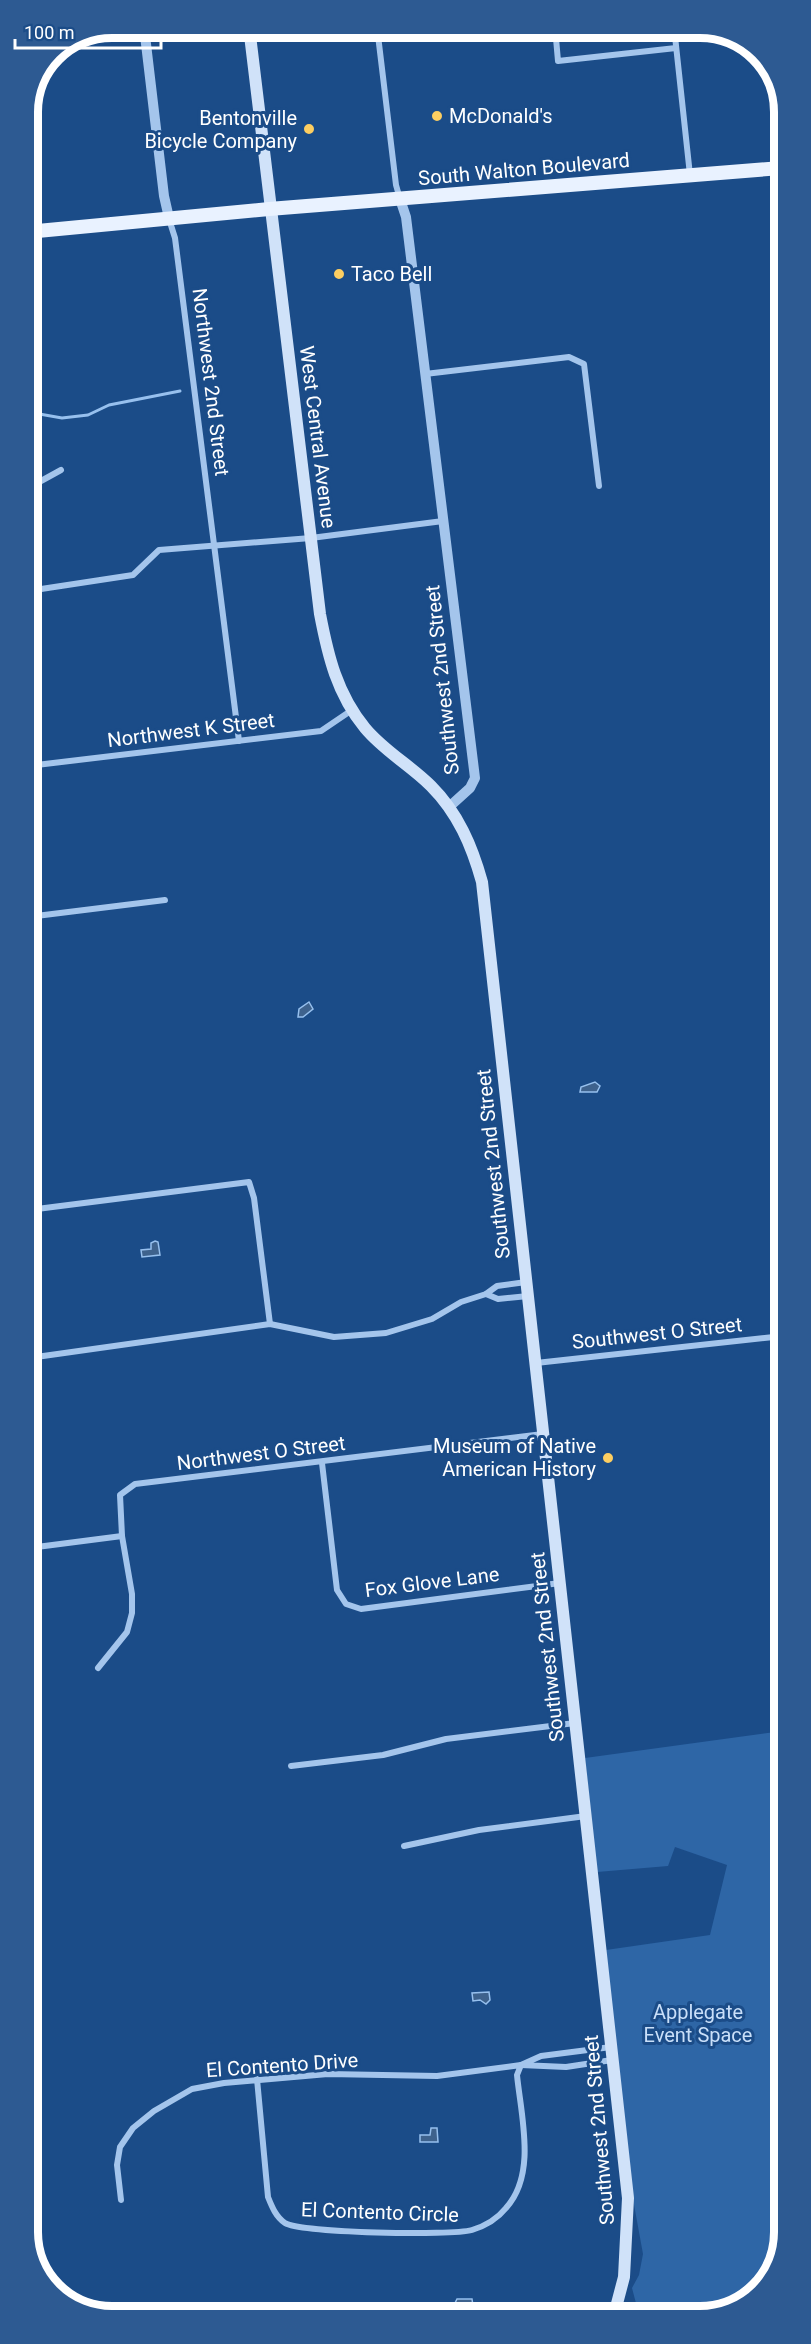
<svg xmlns="http://www.w3.org/2000/svg" width="811" height="2344" font-family="Roboto,sans-serif">
  <style>
    .green { fill: #2e66a6 }
    .water { fill: #3e628d; stroke: #97c0ee; stroke-width: 1.5 }
    .lines { fill: none; stroke-linecap: round; stroke-linejoin: round }
    .stream { stroke: #97c0ee; stroke-width: 3 }
    .minor { stroke: #a4c5ec; stroke-width: 6 }
    .tertiary { stroke: #a4c5ec; stroke-width: 10 }
    .secondary { stroke: #d0e2f9; stroke-width: 12 }
    .primary { stroke: #e9f2ff; stroke-width: 14 }
    .poi-dot { fill: #fdce61; stroke: #1b4c88; stroke-width: 2 }
    .labels { text-anchor: middle; dominant-baseline: central; stroke-width: 6; stroke-linejoin: round; paint-order: stroke }
    .poi-label { font-size: 20px; fill: #fff; stroke: #1b4c88; text-anchor: start }
    .street-label { font-size: 20px; fill: #fff; stroke: #1b4c88 }
    .park-label { font-size: 20px; fill: #c9dff9; stroke: #1b4c88 }
    .rim { fill: none; stroke: #fff; stroke-width: 8 }
  </style>
  <rect width="100%" height="100%" fill="#1b4c88"/>
  <!-- green -->
  <g class="green">
    <polygon points="783,1731 784,2233 766,2284 721,2314 633,2315 637,2307 632,2288 639,2275 643,2254 625,2155 606,1950 710,1935 727,1865 675,1847 668,1866 597,1872 585,1758"/>
    <polygon points="65,2300 248,2316 105,2317"/>
  </g>
  <!-- water -->
  <g class="water">
    <polygon points="309,1002 313,1009 303,1017 298,1017 299,1009"/>
    <polygon points="595,1082 600,1086 597,1092 580,1092 581,1087"/>
    <polygon points="155,1241 158,1242 160,1255 142,1257 141,1250 151,1249 151,1243"/>
    <polygon points="489,1992 490,2000 486,2004 480,2000 473,2001 472,1993"/>
    <polygon points="431,2128 437,2128 438,2142 420,2142 420,2135 430,2135"/>
    <polygon points="457,2299 472,2299 473,2306 458,2308 454,2305"/>
  </g>
  <g class="lines">
    <!-- stream -->
    <polyline class="stream" points="28,412 62,418 88,415 109,405 180,391"/>
    <!-- minor -->
    <g class="minor">
      <polyline points="377,27 396,185 400,199"/>
      <polyline points="555,27 558,61 676,48"/>
      <polyline points="674,27 690,175"/>
      <polyline points="169,219 175,238 239,741"/>
      <polyline points="425,374 569,357 584,364 599,486"/>
      <polyline points="28,482 41,481 61,470"/>
      <polyline points="28,591 133,575 159,550 311,538 443,521"/>
      <polyline points="28,766 321,731 352,710"/>
      <polyline points="28,917 165,900"/>
      <polyline points="29,1210 249,1182 254,1198 270,1324"/>
      <polyline points="486,1294 498,1299 528,1296"/>
      <polyline points="29,1358 270,1324 334,1337 386,1333 432,1319 461,1302 486,1294 497,1286 526,1282"/>
      <polyline points="536,1363 783,1336"/>
      <polyline points="322,1463 337,1590 346,1604 361,1609 560,1583"/>
      <polyline points="29,1548 122,1536"/>
      <polyline points="98,1668 127,1632 132,1613 132,1594 122,1536 120,1495 135,1484 543,1434"/>
      <polyline points="291,1766 383,1755 446,1739 575,1723"/>
      <polyline points="404,1846 479,1830 586,1816"/>
      <polyline points="611,2047 541,2056 521,2065 566,2067 612,2060"/>
      <path d="M121,2200L117,2165L120,2147L133,2128L154,2111L192,2089L224,2083L328,2074L437,2076L521,2065L517,2075C521,2116 537,2174 506,2208C498,2218 485,2226 472,2230C451,2236 301,2233 285,2223C276,2217 272,2207 268,2197L257,2079"/>
    </g>
    <!-- tertiary -->
    <g class="tertiary">
      <polyline points="144,27 164,196 169,218"/>
      <polyline points="400,199 406,217 475,778 470,788 449,807"/>
      <polyline points="30,2126 35,2168 37,2266"/>
    </g>
    <!-- secondary -->
    <path class="secondary" d="M249,27L320,614C328,656 337,694 365,728C384,751 410,765 431,786C458,813 472,846 482,882L628,2198L624,2277L614,2315"/>
    <!-- primary -->
    <polyline class="primary" points="27,232 269,209 781,168"/>
  </g>
  <!-- markers -->
  <g class="poi-dot">
    <circle cx="437" cy="116" r="6"/>
    <circle cx="309" cy="129" r="6"/>
    <circle cx="339" cy="274" r="6"/>
    <circle cx="608" cy="1458" r="6"/>
  </g>
  <g class="labels">
    <!-- poi labels -->
    <g class="poi-label">
      <text x="449" y="116">McDonald's</text>
      <text x="297" y="118" text-anchor="end">Bentonville<tspan x="297" dy="23">Bicycle Company</tspan></text>
      <text x="351" y="274">Taco Bell</text>
      <text x="596" y="1446" text-anchor="end">Museum of Native<tspan x="596" dy="23">American History</tspan></text>
    </g>
    <!-- street labels -->
    <g class="street-label">
      <text transform="translate(524 169) rotate(-5)">South Walton Boulevard</text>
      <text transform="translate(211 382) rotate(83)">Northwest 2nd Street</text>
      <text transform="translate(318 437) rotate(83)">West Central Avenue</text>
      <text transform="translate(442 680) rotate(-96)">Southwest 2nd Street</text>
      <text transform="translate(191 730) rotate(-7)">Northwest K Street</text>
      <text transform="translate(493 1164) rotate(-96)">Southwest 2nd Street</text>
      <text transform="translate(657 1333) rotate(-6)">Southwest O Street</text>
      <text transform="translate(261 1453) rotate(-7)">Northwest O Street</text>
      <text transform="translate(432 1582) rotate(-7)">Fox Glove Lane</text>
      <text transform="translate(547 1647) rotate(-96)">Southwest 2nd Street</text>
      <text transform="translate(282 2065) rotate(-4)">El Contento Drive</text>
      <text transform="translate(599 2130) rotate(-95)">Southwest 2nd Street</text>
      <text transform="translate(380 2212) rotate(2)">El Contento Circle</text>
    </g>
    <!-- park labels -->
    <g class="park-label">
      <text x="698" y="2012">Applegate<tspan x="698" dy="23">Event Space</tspan></text>
    </g>
  </g>
  <!-- crop -->
  <path d="M0 0H811V2344H0ZM112 38H700A74 74 0 0 1 774 112V2232A74 74 0 0 1 700 2306H112A74 74 0 0 1 38 2232V112A74 74 0 0 1 112 38Z" fill="#2d5a92" fill-rule="evenodd"/>
  <path class="rim" d="M112 38H700A74 74 0 0 1 774 112V2232A74 74 0 0 1 700 2306H112A74 74 0 0 1 38 2232V112A74 74 0 0 1 112 38Z"/>
  <!-- scale -->
  <path d="M15 39v9h146v-9" fill="none" stroke="#ffffff" stroke-width="3"/>
  <text x="24" y="39" font-size="18" fill="#ffffff" stroke="#1b4c88" stroke-width="4.5" paint-order="stroke">100 m</text>
</svg>
